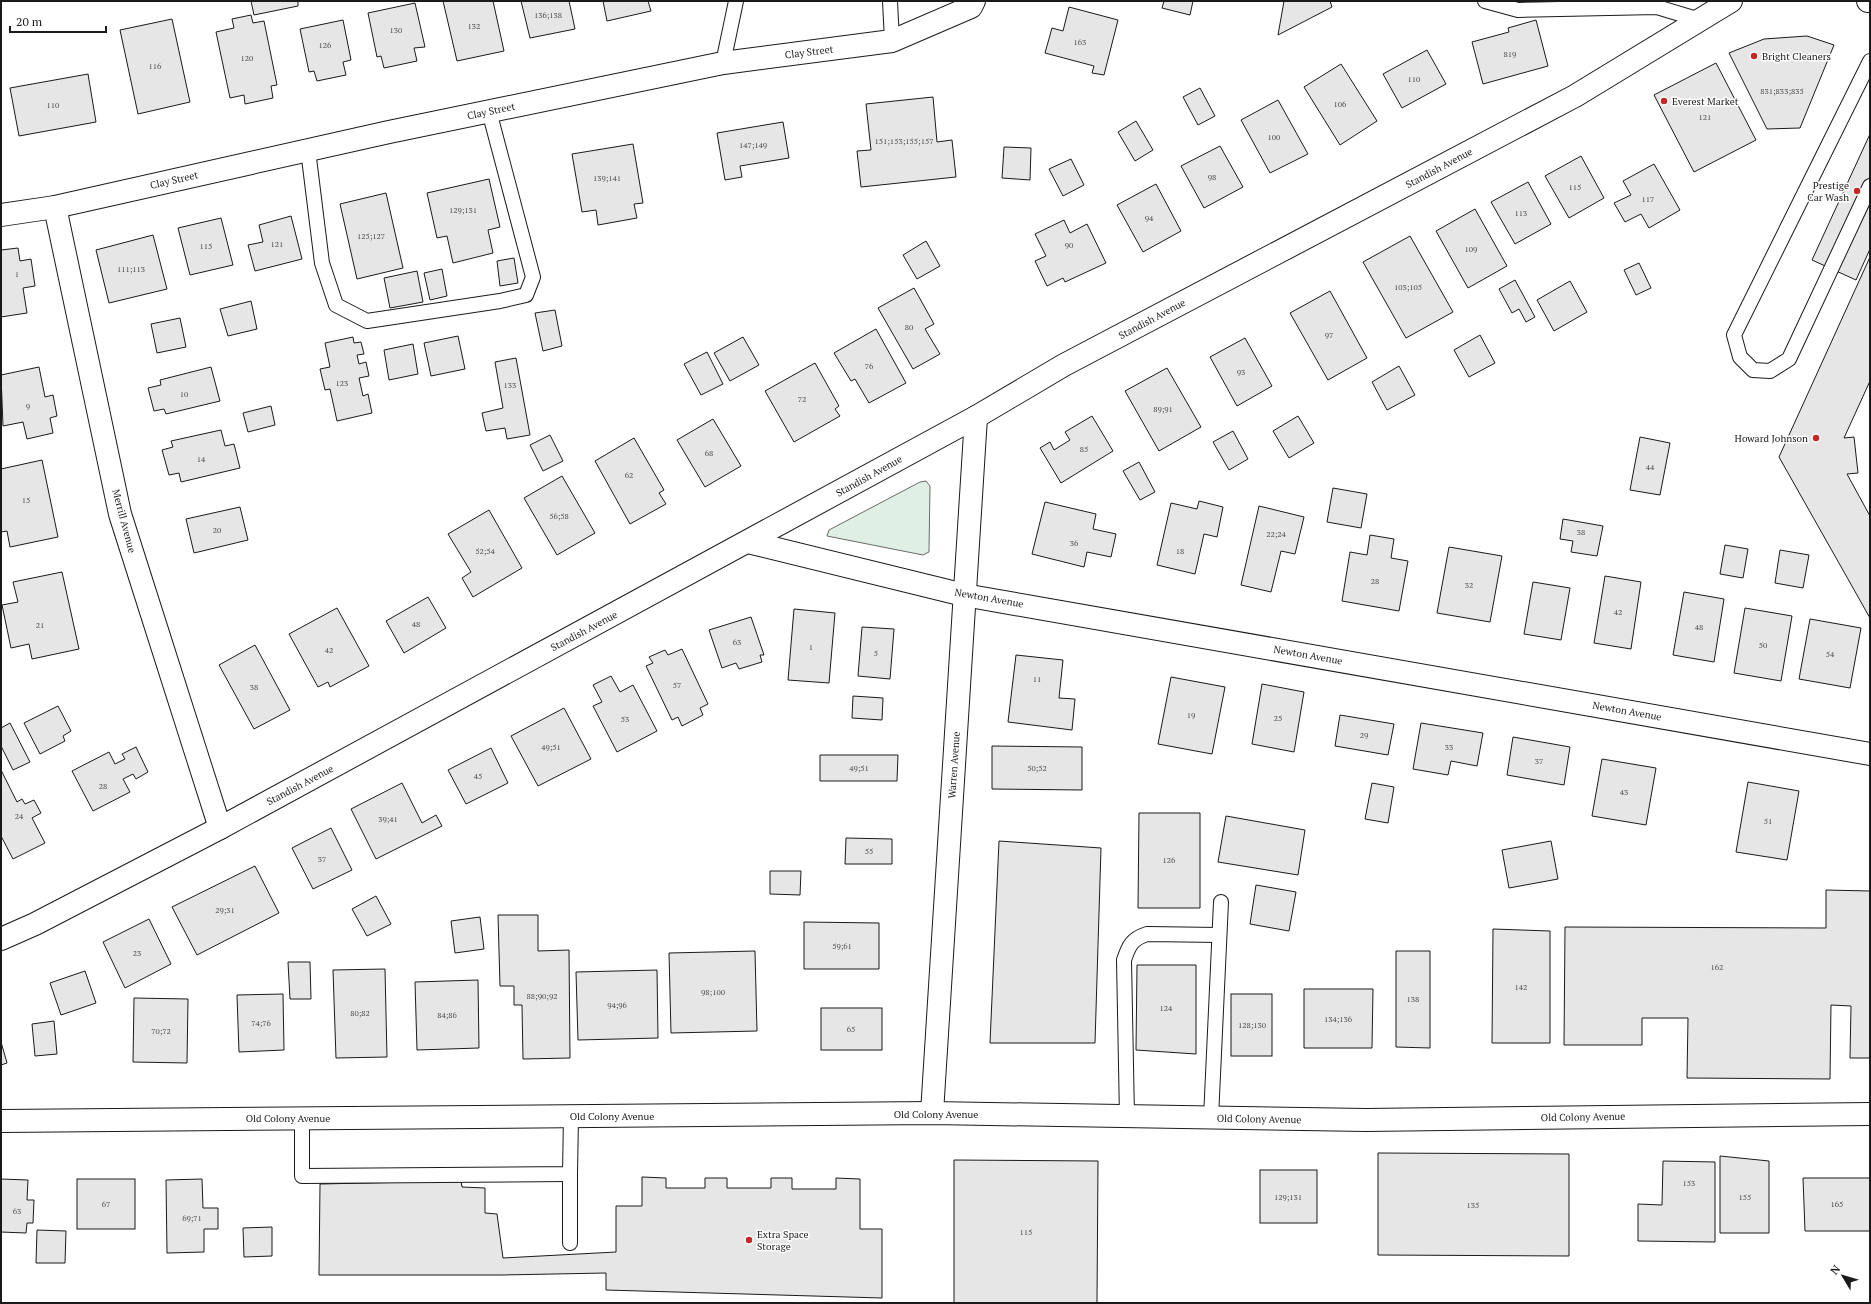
<svg xmlns="http://www.w3.org/2000/svg" width="1871" height="1304" font-family="'PT Serif',serif">
  <style>
    .green { fill: #e0efe3; stroke: #6a6a6a }
    .building { fill: #e6e6e6; stroke: #1a1a1a }
    .lines { fill: none; stroke-linecap: round; stroke-linejoin: round }
    .service-casing { stroke: #1a1a1a; stroke-width: 16 }
    .minor-casing { stroke: #1a1a1a; stroke-width: 24 }
    .tertiary-casing { stroke: #1a1a1a; stroke-width: 24 }
    .primary-casing { stroke: #1a1a1a; stroke-width: 24 }
    .service { stroke: #fff; stroke-width: 14 }
    .minor { stroke: #fff; stroke-width: 22 }
    .tertiary { stroke: #fff; stroke-width: 22 }
    .primary { stroke: #fff; stroke-width: 22 }
    .poi-dot { fill: #c62828; stroke: #fff; stroke-width: 1.5 }
    .labels { text-anchor: middle; dominant-baseline: central; stroke-width: 3; stroke-linejoin: round; paint-order: stroke }
    .number-label { font-size: 8px; fill: #4d4d4d }
    .street-label { font-size: 10px; fill: #1a1a1a; stroke: #fff }
    .poi-label { font-size: 10px; fill: #1a1a1a; stroke: #fff; text-anchor: start }
  </style>
  <rect width="100%" height="100%" fill="#fff"/>
  <!-- green -->
  <polygon class="green" points="926,481 930,486 929,552 923,555 827,536 829,530 920,482"/>
  <!-- building -->
  <g class="building">
    <polygon points="251,1 298,1 298,6 254,15"/>
    <polygon points="443,1 493,1 504,51 457,61"/>
    <polygon points="521,1 569,1 575,29 530,38"/>
    <polygon points="603,1 648,1 651,11 607,21"/>
    <polygon points="1164,1 1193,1 1190,15 1162,8"/>
    <polygon points="1284,1 1330,1 1332,7 1278,35"/>
    <polygon points="1503,1 1531,1 1529,7"/>
    <polygon points="415,3 425,47 414,48 417,61 384,68 381,56 377,57 368,13"/>
    <polygon points="1069,7 1118,20 1104,75 1092,73 1094,66 1045,53 1052,28 1063,31"/>
    <polygon points="251,15 253,23 264,21 277,85 271,86 273,98 245,104 244,95 230,98 216,32 234,28 232,19"/>
    <polygon points="172,19 190,102 138,114 120,30"/>
    <polygon points="343,20 351,60 343,62 346,75 317,81 314,71 309,72 300,29"/>
    <polygon points="1536,20 1548,66 1483,84 1472,42 1509,32 1508,28"/>
    <polygon points="1807,36 1834,45 1800,128 1767,129 1729,53 1764,39"/>
    <polygon points="1427,50 1446,84 1402,108 1383,74"/>
    <polygon points="1716,63 1756,140 1694,172 1654,95"/>
    <polygon points="1341,64 1377,121 1340,145 1304,87"/>
    <polygon points="88,74 96,122 19,136 10,88"/>
    <polygon points="1200,88 1215,116 1198,125 1183,97"/>
    <polygon points="933,97 937,142 952,140 956,177 861,187 857,151 871,150 866,104"/>
    <polygon points="1278,100 1308,154 1270,173 1241,120"/>
    <polygon points="1136,121 1153,150 1135,161 1118,132"/>
    <polygon points="783,122 789,158 740,166 742,177 725,180 717,133"/>
    <polygon points="1870,134 1870,249 1856,280 1812,260"/>
    <polygon points="633,144 643,203 634,204 637,218 598,225 596,210 582,212 572,154"/>
    <polygon points="1220,146 1243,187 1204,208 1181,166"/>
    <polygon points="1004,147 1031,148 1030,180 1002,178"/>
    <polygon points="1581,156 1604,198 1569,218 1545,176"/>
    <polygon points="1071,159 1084,185 1063,196 1049,169"/>
    <polygon points="1654,164 1680,210 1649,228 1641,214 1625,222 1614,203 1631,195 1623,181"/>
    <polygon points="489,179 500,227 488,230 493,253 453,263 447,236 437,238 427,193"/>
    <polygon points="1528,182 1551,224 1515,244 1491,202"/>
    <polygon points="1156,184 1181,231 1143,252 1117,205"/>
    <polygon points="386,193 403,268 357,279 340,204"/>
    <polygon points="1475,209 1507,266 1468,288 1436,231"/>
    <polygon points="291,216 302,259 255,271 248,245 263,242 259,225"/>
    <polygon points="221,218 233,265 190,275 178,228"/>
    <polygon points="1064,220 1070,233 1087,224 1106,263 1065,282 1063,278 1047,286 1035,261 1046,256 1035,234"/>
    <polygon points="153,235 167,289 109,303 96,250"/>
    <polygon points="1410,236 1453,312 1406,338 1363,262"/>
    <polygon points="926,241 940,266 917,279 903,255"/>
    <polygon points="18,248 20,261 31,259 35,286 23,288 27,313 1,317 1,250"/>
    <polygon points="1870,257 1870,381 1844,438 1854,437 1858,473 1847,474 1870,516 1870,618 1779,457"/>
    <polygon points="514,258 518,283 500,286 497,261"/>
    <polygon points="1639,263 1651,288 1636,295 1624,270"/>
    <polygon points="442,269 447,296 430,300 424,273"/>
    <polygon points="417,271 423,302 390,308 384,278"/>
    <polygon points="1515,280 1535,317 1526,322 1519,309 1512,313 1499,289"/>
    <polygon points="1570,281 1587,312 1554,331 1537,300"/>
    <polygon points="914,288 934,324 925,329 940,354 913,369 878,308"/>
    <polygon points="1330,291 1367,358 1328,380 1290,313"/>
    <polygon points="251,301 257,329 228,336 220,309"/>
    <polygon points="555,310 562,346 543,351 535,313"/>
    <polygon points="180,318 186,347 157,353 151,324"/>
    <polygon points="876,329 906,383 869,403 855,379 851,381 834,353"/>
    <polygon points="1480,335 1495,363 1469,377 1454,350"/>
    <polygon points="458,336 465,369 431,376 424,343"/>
    <polygon points="353,337 354,343 361,342 364,354 357,355 359,364 366,362 369,376 359,378 363,396 368,394 372,413 337,421 330,389 325,390 320,369 330,367 325,343"/>
    <polygon points="743,337 759,365 730,381 714,353"/>
    <polygon points="1245,338 1272,386 1237,406 1210,357"/>
    <polygon points="413,344 418,374 389,380 384,350"/>
    <polygon points="707,352 723,384 701,395 684,364"/>
    <polygon points="516,358 530,435 507,439 505,428 486,431 482,413 503,408 495,362"/>
    <polygon points="815,363 839,406 835,409 840,416 794,442 765,391"/>
    <polygon points="1399,366 1415,395 1387,410 1372,382"/>
    <polygon points="39,367 45,397 53,395 57,416 50,418 53,433 27,439 23,422 3,426 1,375"/>
    <polygon points="211,367 220,401 166,414 164,409 154,411 148,388 161,385 160,380"/>
    <polygon points="1167,368 1201,427 1159,451 1125,391"/>
    <polygon points="271,406 275,425 248,432 243,413"/>
    <polygon points="1092,416 1113,451 1061,483 1040,448 1050,442 1054,450 1070,440 1065,432"/>
    <polygon points="1298,416 1314,443 1289,458 1273,431"/>
    <polygon points="713,419 741,466 705,487 677,440"/>
    <polygon points="221,430 225,446 234,444 240,468 181,482 179,473 169,475 162,450 173,447 171,441"/>
    <polygon points="1233,431 1248,459 1229,470 1213,442"/>
    <polygon points="550,435 563,461 543,471 530,445"/>
    <polygon points="1640,437 1670,443 1660,495 1630,490"/>
    <polygon points="634,438 664,490 659,493 666,504 630,524 595,461"/>
    <polygon points="42,460 58,537 10,547 7,531 1,532 1,469"/>
    <polygon points="1139,462 1155,492 1140,500 1123,471"/>
    <polygon points="562,476 595,533 557,555 524,498"/>
    <polygon points="1333,488 1367,494 1361,528 1327,522"/>
    <polygon points="1199,501 1223,507 1217,537 1204,534 1195,574 1157,565 1171,503 1197,509"/>
    <polygon points="1045,502 1096,514 1093,529 1116,534 1111,557 1087,552 1084,567 1032,554"/>
    <polygon points="1259,506 1304,517 1295,554 1281,551 1271,592 1241,585"/>
    <polygon points="240,507 248,540 194,553 186,519"/>
    <polygon points="489,510 522,568 473,597 462,578 471,572 448,534"/>
    <polygon points="1563,519 1603,526 1597,556 1571,552 1573,541 1560,539"/>
    <polygon points="1370,535 1394,539 1391,558 1408,561 1399,611 1342,601 1350,552 1367,555"/>
    <polygon points="1725,545 1748,549 1743,578 1720,574"/>
    <polygon points="1449,547 1502,556 1490,622 1437,613"/>
    <polygon points="1780,550 1809,555 1803,588 1775,583"/>
    <polygon points="62,572 79,649 32,659 29,644 11,648 2,605 18,602 13,582"/>
    <polygon points="1605,576 1641,582 1631,649 1594,643"/>
    <polygon points="1533,582 1570,588 1561,640 1524,634"/>
    <polygon points="1684,592 1724,599 1714,662 1673,655"/>
    <polygon points="428,597 446,628 404,653 386,621"/>
    <polygon points="337,608 369,666 330,687 328,682 318,687 289,634"/>
    <polygon points="1745,608 1792,616 1781,681 1734,673"/>
    <polygon points="794,609 835,613 829,683 788,680"/>
    <polygon points="751,617 764,655 760,655 762,662 739,669 736,663 722,668 709,630"/>
    <polygon points="1810,619 1861,628 1850,688 1799,679"/>
    <polygon points="862,627 894,629 890,679 858,676"/>
    <polygon points="255,645 290,710 254,729 219,665"/>
    <polygon points="682,649 708,704 700,708 703,715 682,726 678,717 672,720 646,666 653,663 649,657 665,650 668,655"/>
    <polygon points="1016,655 1063,660 1059,698 1075,699 1072,730 1008,722"/>
    <polygon points="611,676 620,692 633,685 657,731 617,752 593,706 602,702 593,685"/>
    <polygon points="1171,677 1225,687 1212,754 1158,744"/>
    <polygon points="1262,684 1304,692 1294,752 1252,744"/>
    <polygon points="853,696 883,698 882,720 852,718"/>
    <polygon points="58,706 71,731 63,736 65,741 40,754 24,723"/>
    <polygon points="564,708 591,759 538,786 511,736"/>
    <polygon points="1340,715 1394,724 1388,755 1335,746"/>
    <polygon points="10,723 30,762 13,770 1,746 1,728"/>
    <polygon points="1421,723 1483,733 1477,766 1451,761 1448,775 1413,769"/>
    <polygon points="1513,737 1570,747 1564,785 1507,775"/>
    <polygon points="992,746 1082,747 1082,790 992,789"/>
    <polygon points="136,747 148,772 136,779 133,774 123,779 130,792 93,811 72,771 109,752 115,764 125,759 122,754"/>
    <polygon points="491,748 508,783 466,804 448,770"/>
    <polygon points="820,755 898,755 897,781 820,781"/>
    <polygon points="1602,759 1656,768 1646,825 1592,816"/>
    <polygon points="1,770 17,802 22,799 25,804 34,800 41,813 32,818 45,843 13,859 1,836"/>
    <polygon points="1748,782 1799,791 1787,860 1736,852"/>
    <polygon points="402,783 422,823 436,815 442,826 376,859 351,809"/>
    <polygon points="1372,783 1394,787 1388,823 1365,819"/>
    <polygon points="1139,813 1200,813 1200,908 1138,908"/>
    <polygon points="1226,816 1305,830 1298,875 1218,862"/>
    <polygon points="331,828 352,870 313,889 292,848"/>
    <polygon points="846,838 892,839 892,864 845,864"/>
    <polygon points="999,841 1101,848 1095,1043 990,1043"/>
    <polygon points="1551,841 1558,879 1509,888 1502,850"/>
    <polygon points="255,866 279,913 197,955 172,907"/>
    <polygon points="770,871 801,871 800,895 770,894"/>
    <polygon points="1256,885 1296,892 1289,931 1250,924"/>
    <polygon points="1826,890 1870,891 1870,1058 1850,1058 1851,1006 1831,1005 1830,1079 1687,1078 1688,1018 1642,1018 1642,1045 1564,1045 1565,927 1826,928"/>
    <polygon points="376,896 391,924 367,936 352,909"/>
    <polygon points="498,915 538,915 538,951 569,950 570,1058 523,1059 522,1005 514,1005 514,986 500,986"/>
    <polygon points="480,917 484,949 455,953 451,921"/>
    <polygon points="149,919 171,964 125,988 103,942"/>
    <polygon points="804,922 879,923 879,969 804,969"/>
    <polygon points="1493,929 1550,931 1550,1043 1492,1043"/>
    <polygon points="755,951 757,1031 671,1033 669,953"/>
    <polygon points="1396,951 1430,951 1430,1048 1396,1047"/>
    <polygon points="288,962 310,962 311,999 290,999"/>
    <polygon points="1137,965 1196,965 1196,1054 1136,1050"/>
    <polygon points="385,969 387,1057 336,1058 333,970"/>
    <polygon points="657,970 658,1038 578,1040 576,972"/>
    <polygon points="85,971 96,1003 61,1015 50,983"/>
    <polygon points="478,980 479,1048 417,1050 415,982"/>
    <polygon points="1304,989 1373,989 1372,1048 1304,1048"/>
    <polygon points="283,994 284,1050 239,1052 237,995"/>
    <rect x="1231" y="994" width="41" height="62"/>
    <polygon points="134,998 188,999 187,1063 133,1062"/>
    <rect x="821" y="1008" width="61" height="42"/>
    <polygon points="54,1021 57,1054 35,1056 32,1024"/>
    <polygon points="1,1042 7,1063 1,1065"/>
    <polygon points="1378,1153 1569,1154 1569,1256 1378,1255"/>
    <polygon points="1720,1156 1769,1161 1769,1233 1720,1233"/>
    <polygon points="954,1160 1098,1161 1097,1303 954,1303"/>
    <polygon points="1663,1161 1715,1162 1715,1242 1638,1241 1638,1204 1662,1205"/>
    <rect x="1260" y="1170" width="57" height="53"/>
    <polygon points="642,1177 666,1178 666,1188 705,1188 705,1178 727,1178 727,1188 771,1188 771,1178 792,1178 792,1189 836,1189 836,1178 860,1179 860,1229 882,1229 882,1298 606,1290 606,1273 502,1275 319,1275 320,1184 461,1181 462,1187 485,1188 485,1213 497,1214 503,1258 616,1252 616,1206 642,1206"/>
    <polygon points="1803,1178 1870,1178 1870,1231 1805,1231"/>
    <polygon points="1,1179 28,1180 27,1200 34,1200 33,1223 27,1223 26,1233 1,1232"/>
    <rect x="77" y="1179" width="58" height="50"/>
    <polygon points="202,1179 203,1208 218,1208 218,1229 204,1229 204,1252 167,1253 166,1180"/>
    <polygon points="272,1227 272,1256 244,1257 243,1228"/>
    <polygon points="37,1230 66,1231 65,1263 36,1263"/>
  </g>
  <g class="lines">
    <defs>
      <g id="service">
        <polyline points="890,1 892,41"/>
        <polyline points="1485,1 1518,10 1657,7 1700,20"/>
        <polyline points="1870,61 1734,335 1740,357 1753,370 1770,371 1789,359 1870,186"/>
        <polyline points="723,63 736,1"/>
        <polyline points="308,150 322,263 336,305 367,321 500,301 526,295 533,277 489,111"/>
        <path d="M1127,1117L1124,960C1129,945 1132,939 1147,934L1219,935"/>
        <polyline points="302,1118 302,1176 570,1174 571,1116"/>
        <polyline points="1211,1118 1221,902"/>
        <polyline points="570,1243 570,1174"/>
      </g>
      <g id="minor">
        <polyline points="55,207 120,514 220,828"/>
        <polyline points="1,215 55,207 389,132 723,63 892,41 971,7 974,1"/>
        <polyline points="748,542 964,595 1870,754"/>
        <polyline points="932,1113 976,417"/>
        <polyline points="1,1121 932,1113 1366,1120 1870,1114"/>
      </g>
      <polyline id="tertiary" points="1,939 35,924 220,828 976,417 1064,365 1575,96 1731,1"/>
      <polyline id="primary" points="1868,1 1870,1"/>
    </defs>
    <!-- service casing -->
    <use href="#service" class="service-casing"/>
    <!-- minor casing -->
    <use href="#minor" class="minor-casing"/>
    <!-- tertiary casing -->
    <use href="#tertiary" class="tertiary-casing"/>
    <!-- primary casing -->
    <use href="#primary" class="primary-casing"/>
    <!-- service -->
    <use href="#service" class="service"/>
    <!-- minor -->
    <use href="#minor" class="minor"/>
    <!-- tertiary -->
    <use href="#tertiary" class="tertiary"/>
    <!-- primary -->
    <use href="#primary" class="primary"/>
  </g>
  <!-- markers -->
  <g class="poi-dot">
    <circle cx="1754" cy="56" r="4"/>
    <circle cx="1664" cy="101" r="4"/>
    <circle cx="1857" cy="191" r="4"/>
    <circle cx="1816" cy="438" r="4"/>
    <circle cx="749" cy="1240" r="4"/>
  </g>
  <g class="labels">
    <!-- number labels -->
    <g class="number-label">
      <text x="548" y="15">136;138</text>
      <text x="474" y="26">132</text>
      <text x="396" y="30">130</text>
      <text x="1080" y="42">163</text>
      <text x="325" y="45">126</text>
      <text x="1510" y="54">819</text>
      <text x="247" y="58">120</text>
      <text x="155" y="66">116</text>
      <text x="1414" y="79">110</text>
      <text x="1782" y="91">831;833;835</text>
      <text x="1340" y="104">106</text>
      <text x="53" y="105">110</text>
      <text x="1705" y="117">121</text>
      <text x="1274" y="137">100</text>
      <text x="904" y="141">151;153;155;157</text>
      <text x="753" y="145">147;149</text>
      <text x="1212" y="177">98</text>
      <text x="607" y="178">139;141</text>
      <text x="1575" y="187">115</text>
      <text x="1648" y="199">117</text>
      <text x="463" y="210">129;131</text>
      <text x="1521" y="213">113</text>
      <text x="1149" y="218">94</text>
      <text x="371" y="236">125;127</text>
      <text x="277" y="244">121</text>
      <text x="1069" y="245">90</text>
      <text x="206" y="246">115</text>
      <text x="1471" y="249">109</text>
      <text x="131" y="269">111;113</text>
      <text x="17" y="274">1</text>
      <text x="1408" y="287">103;105</text>
      <text x="909" y="327">80</text>
      <text x="1329" y="335">97</text>
      <text x="869" y="366">76</text>
      <text x="1241" y="372">93</text>
      <text x="342" y="383">123</text>
      <text x="510" y="385">133</text>
      <text x="184" y="394">10</text>
      <text x="802" y="399">72</text>
      <text x="28" y="406">9</text>
      <text x="1163" y="409">89;91</text>
      <text x="1084" y="449">85</text>
      <text x="709" y="453">68</text>
      <text x="201" y="459">14</text>
      <text x="1650" y="467">44</text>
      <text x="629" y="475">62</text>
      <text x="26" y="500">15</text>
      <text x="559" y="516">56;58</text>
      <text x="217" y="530">20</text>
      <text x="1581" y="532">38</text>
      <text x="1276" y="534">22;24</text>
      <text x="1074" y="543">36</text>
      <text x="485" y="551">52;54</text>
      <text x="1180" y="551">18</text>
      <text x="1375" y="581">28</text>
      <text x="1469" y="585">32</text>
      <text x="1618" y="612">42</text>
      <text x="416" y="624">48</text>
      <text x="40" y="625">21</text>
      <text x="1699" y="627">48</text>
      <text x="737" y="642">63</text>
      <text x="1763" y="645">50</text>
      <text x="811" y="647">1</text>
      <text x="329" y="650">42</text>
      <text x="876" y="653">5</text>
      <text x="1830" y="654">54</text>
      <text x="1037" y="679">11</text>
      <text x="677" y="685">57</text>
      <text x="254" y="687">38</text>
      <text x="1191" y="715">19</text>
      <text x="1278" y="718">25</text>
      <text x="625" y="719">53</text>
      <text x="1364" y="735">29</text>
      <text x="551" y="747">49;51</text>
      <text x="1449" y="747">33</text>
      <text x="1539" y="761">37</text>
      <text x="859" y="768">49;51</text>
      <text x="1037" y="768">50;52</text>
      <text x="478" y="776">45</text>
      <text x="103" y="786">28</text>
      <text x="1624" y="792">43</text>
      <text x="19" y="816">24</text>
      <text x="388" y="819">39;41</text>
      <text x="1768" y="821">51</text>
      <text x="869" y="851">55</text>
      <text x="322" y="859">37</text>
      <text x="1169" y="860">126</text>
      <text x="225" y="910">29;31</text>
      <text x="842" y="946">59;61</text>
      <text x="137" y="953">23</text>
      <text x="1717" y="967">162</text>
      <text x="1521" y="987">142</text>
      <text x="713" y="992">98;100</text>
      <text x="542" y="996">88;90;92</text>
      <text x="1413" y="999">138</text>
      <text x="617" y="1005">94;96</text>
      <text x="1166" y="1008">124</text>
      <text x="360" y="1013">80;82</text>
      <text x="447" y="1015">84;86</text>
      <text x="1338" y="1019">134;136</text>
      <text x="261" y="1023">74;76</text>
      <text x="1252" y="1025">128;130</text>
      <text x="851" y="1029">65</text>
      <text x="161" y="1031">70;72</text>
      <text x="1689" y="1183">153</text>
      <text x="1288" y="1197">129;131</text>
      <text x="1745" y="1197">155</text>
      <text x="106" y="1204">67</text>
      <text x="1837" y="1204">165</text>
      <text x="1473" y="1205">135</text>
      <text x="17" y="1211">63</text>
      <text x="192" y="1218">69;71</text>
      <text x="1026" y="1232">115</text>
    </g>
    <!-- street labels -->
    <g class="street-label">
      <text transform="translate(809 52) rotate(-7)">Clay Street</text>
      <text transform="translate(491 111) rotate(-12)">Clay Street</text>
      <text transform="translate(1439 168) rotate(-28)">Standish Avenue</text>
      <text transform="translate(174 180) rotate(-13)">Clay Street</text>
      <text transform="translate(1152 319) rotate(-28)">Standish Avenue</text>
      <text transform="translate(869 476) rotate(-29)">Standish Avenue</text>
      <text transform="translate(124 521) rotate(75)">Merrill Avenue</text>
      <text transform="translate(989 598) rotate(10)">Newton Avenue</text>
      <text transform="translate(584 631) rotate(-28)">Standish Avenue</text>
      <text transform="translate(1308 655) rotate(10)">Newton Avenue</text>
      <text transform="translate(1627 711) rotate(10)">Newton Avenue</text>
      <text transform="translate(954 765) rotate(-86)">Warren Avenue</text>
      <text transform="translate(300 785) rotate(-28)">Standish Avenue</text>
      <text x="936" y="1114">Old Colony Avenue</text>
      <text x="612" y="1116">Old Colony Avenue</text>
      <text transform="translate(1583 1117) rotate(-1)">Old Colony Avenue</text>
      <text x="288" y="1118">Old Colony Avenue</text>
      <text transform="translate(1259 1119) rotate(1)">Old Colony Avenue</text>
    </g>
    <!-- poi labels -->
    <g class="poi-label">
      <text x="1762" y="56">Bright Cleaners</text>
      <text x="1672" y="101">Everest Market</text>
      <text x="1849" y="185" text-anchor="end">Prestige<tspan x="1849" dy="12">Car Wash</tspan></text>
      <text x="1808" y="438" text-anchor="end">Howard Johnson</text>
      <text x="757" y="1234">Extra Space<tspan x="757" dy="12">Storage</tspan></text>
    </g>
  </g>
  <!-- border -->
  <rect width="1871" height="1304" fill="none" stroke="#1a1a1a" stroke-width="4"/>
  <!-- north arrow -->
  <g transform="translate(1843 1276) rotate(308)" stroke="#ffffff" stroke-width="3" paint-order="stroke">
  <path d="M0-3L7 15L0 10L-7 15Z" fill="#1a1a1a"/>
  <text y="-6" font-size="11" font-weight="bold" text-anchor="middle" fill="#1a1a1a">N</text>
  </g>
  <!-- scale -->
  <path d="M10 26v6h96v-6" fill="none" stroke="#1a1a1a" stroke-width="2"/>
  <text x="16" y="26" font-size="12" fill="#1a1a1a" stroke="#ffffff" stroke-width="3" paint-order="stroke">20 m</text>
</svg>
